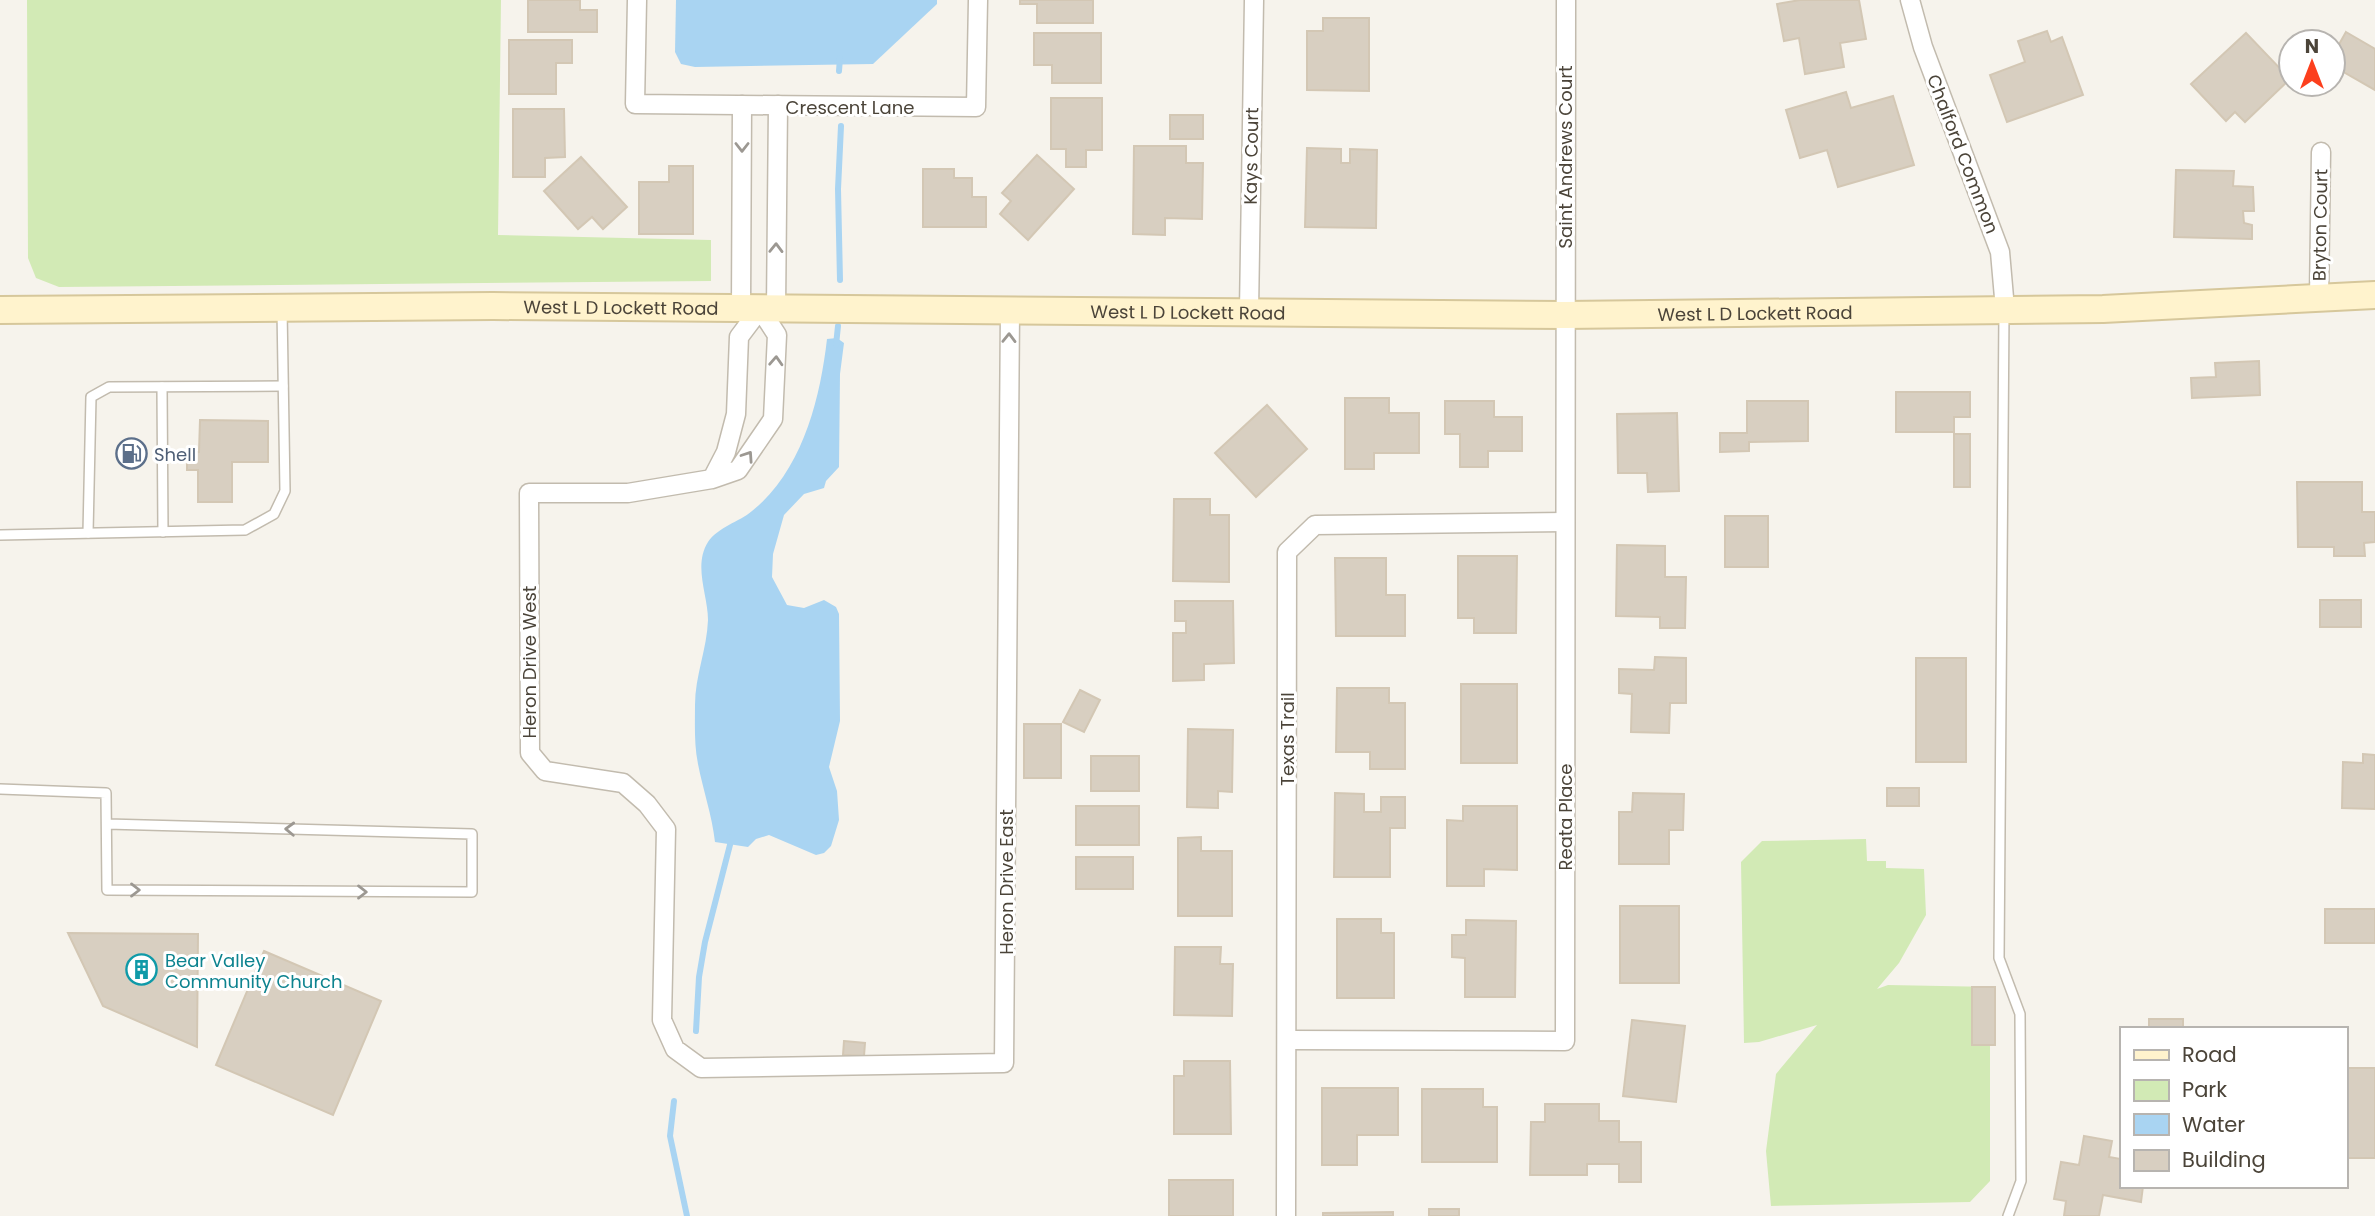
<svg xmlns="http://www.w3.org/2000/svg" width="2375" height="1216" font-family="Poppins,sans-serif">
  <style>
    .green { fill: #d2eab5 }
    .water { fill: #a9d4f2 }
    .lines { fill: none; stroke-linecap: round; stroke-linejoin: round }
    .stream { stroke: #a9d4f2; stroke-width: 6 }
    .building { fill: #d8cfc1; stroke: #d3c7b4; stroke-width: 2 }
    .lane-casing { stroke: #c2bbae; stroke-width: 12 }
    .street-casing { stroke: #c2bbae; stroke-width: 21 }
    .secondary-casing { stroke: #d6c79b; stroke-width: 30 }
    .lane { stroke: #fff; stroke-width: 9 }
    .street { stroke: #fff; stroke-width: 18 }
    .secondary { stroke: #fff3cd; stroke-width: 26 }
    .oneway { stroke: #9c9892 }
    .labels { text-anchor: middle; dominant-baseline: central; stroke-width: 6; stroke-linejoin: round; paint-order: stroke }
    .street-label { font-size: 18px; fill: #4b4439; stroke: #fff }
    .service-label { font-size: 18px; fill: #4e5e75; stroke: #fff; text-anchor: start }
    .culture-label { font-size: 18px; fill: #0d838f; stroke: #fff; text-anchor: start }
  </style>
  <rect width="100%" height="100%" fill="#f6f3ec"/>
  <!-- green -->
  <g class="green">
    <polygon points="27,0 501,0 498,235 711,240 711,281 59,287 36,278 28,258"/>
    <polygon points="1866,839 1867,861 1886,861 1886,868 1924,869 1926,915 1899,963 1877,989 1888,985 1995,987 1995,1045 1990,1046 1990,1181 1970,1202 1771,1206 1766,1151 1776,1074 1817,1025 1759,1042 1744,1043 1741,862 1762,841"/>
  </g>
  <!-- water -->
  <g class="water">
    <polygon points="676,0 937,0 937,4 873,64 695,67 681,64 675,52"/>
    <path d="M837,338L844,343L840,374L839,467L826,481L824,488L804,494L784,515L773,554L772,577L787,605L804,608L824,600L836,607L839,614L840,721L829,767L837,791L839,820L831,846L824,853L816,855L769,835L756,839L748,847L715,842C712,815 703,790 698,764C694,745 695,724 695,705C695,676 707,649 708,620C708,595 693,566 708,542C718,527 739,522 752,511C802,471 820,400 827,339Z"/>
  </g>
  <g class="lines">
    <!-- stream -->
    <g class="stream">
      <polyline points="839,71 840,58"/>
      <polyline points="840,280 838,189 841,126"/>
      <polyline points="836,345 838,326"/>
      <polyline points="696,1031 699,977 705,942 732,837"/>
      <polyline points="674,1101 670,1136 687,1216"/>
    </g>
  </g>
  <!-- building -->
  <g class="building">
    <polygon points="528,0 580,0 580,10 597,10 597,32 528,32"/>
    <polygon points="1020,0 1093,0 1093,23 1037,23 1037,4 1020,4"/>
    <polygon points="1800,0 1859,0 1866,39 1840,43 1844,67 1805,74 1799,38 1784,41 1777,4"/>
    <polygon points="1323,18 1369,18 1369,91 1307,90 1307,31 1323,31"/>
    <polygon points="2047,31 2051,42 2062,37 2083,95 2007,122 1990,75 2025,62 2018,41"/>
    <polygon points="2346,32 2375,49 2375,90 2333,66 2333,55"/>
    <polygon points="1034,33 1101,33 1101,83 1052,83 1052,65 1034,65"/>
    <polygon points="2246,33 2290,79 2245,122 2235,112 2226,121 2191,84"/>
    <polygon points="509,40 572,40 572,63 556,63 556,94 509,94"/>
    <polygon points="1846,92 1851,108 1893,96 1914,165 1838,187 1827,150 1800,158 1786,110"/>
    <polygon points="1051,98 1102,98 1102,150 1086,150 1086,167 1066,167 1066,149 1051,149"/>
    <polygon points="513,109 564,109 565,157 545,158 545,177 513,177"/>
    <rect x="1170" y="115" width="33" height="24"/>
    <polygon points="1134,146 1186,146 1186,163 1203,163 1202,219 1165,218 1165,235 1133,234"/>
    <polygon points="1307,148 1341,149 1341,163 1350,163 1350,149 1377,150 1376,228 1305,227"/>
    <polygon points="1037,155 1074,189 1028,240 1000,214 1011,201 1002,193"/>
    <polygon points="581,157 627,207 603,229 592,217 578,229 544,191"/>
    <polygon points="669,166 693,166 693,234 639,234 639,182 669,182"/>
    <polygon points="923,169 954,169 954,178 972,178 972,197 986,197 986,227 923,227"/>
    <polygon points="2176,170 2234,171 2233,186 2253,187 2254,211 2243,211 2244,223 2252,225 2252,239 2174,237"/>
    <polygon points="2259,361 2260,395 2192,398 2191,378 2216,377 2215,363"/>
    <polygon points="1896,392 1970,392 1970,417 1954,417 1954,432 1896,432"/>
    <polygon points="1345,398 1389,398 1389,413 1419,413 1419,453 1374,453 1374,469 1345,469"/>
    <polygon points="1445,401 1494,401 1494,417 1522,417 1522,451 1488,451 1488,467 1460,467 1460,434 1445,434"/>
    <polygon points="1747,401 1808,401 1808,441 1749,442 1749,451 1720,452 1720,433 1747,433"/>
    <polygon points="1267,405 1307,449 1256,497 1215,453"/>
    <polygon points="1677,413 1679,491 1648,492 1647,473 1618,473 1617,414"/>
    <polygon points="200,420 268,421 268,462 232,462 232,502 198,502 198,470 187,470 187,452 199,452"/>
    <rect x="1954" y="434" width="16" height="53"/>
    <polygon points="2297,482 2362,482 2362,512 2375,512 2375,542 2364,543 2365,556 2334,556 2334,547 2298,547"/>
    <polygon points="1174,499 1210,499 1210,515 1229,515 1229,582 1173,581"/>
    <rect x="1725" y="516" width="43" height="51"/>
    <polygon points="1617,545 1665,546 1665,577 1686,577 1685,628 1660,628 1660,617 1616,616"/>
    <polygon points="1458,556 1517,556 1516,633 1474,633 1474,618 1458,618"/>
    <polygon points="1335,558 1386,558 1386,595 1405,595 1405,636 1336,636"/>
    <rect x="2320" y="600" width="41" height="27"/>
    <polygon points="1175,601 1233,601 1234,663 1204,664 1204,680 1173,681 1173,633 1186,633 1186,621 1175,621"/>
    <polygon points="1655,657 1686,658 1686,703 1670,703 1669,733 1631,732 1632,694 1619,693 1619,669 1654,670"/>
    <rect x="1916" y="658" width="50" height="104"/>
    <rect x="1461" y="684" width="56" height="79"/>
    <polygon points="1337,688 1389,688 1389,703 1405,703 1405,769 1370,769 1370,752 1336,752"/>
    <polygon points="1080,690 1100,700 1084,732 1063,722"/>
    <rect x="1024" y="724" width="37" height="54"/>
    <polygon points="1188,729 1233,730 1232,792 1218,791 1218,808 1187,807"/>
    <polygon points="2363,754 2375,755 2375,809 2342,808 2343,762 2363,763"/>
    <rect x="1091" y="756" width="48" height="35"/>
    <rect x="1887" y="788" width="32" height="18"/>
    <polygon points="1335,793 1364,794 1364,812 1381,812 1381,797 1405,797 1405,828 1390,828 1390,877 1334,877"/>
    <polygon points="1633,793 1684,794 1683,830 1669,830 1669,864 1619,864 1619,812 1632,812"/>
    <rect x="1076" y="806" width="63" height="39"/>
    <polygon points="1463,806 1517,806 1517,870 1484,869 1484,886 1447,886 1447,820 1463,821"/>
    <polygon points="1201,837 1201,851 1232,851 1232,916 1178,916 1178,838"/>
    <rect x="1076" y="857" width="57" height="32"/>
    <rect x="1620" y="906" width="59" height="77"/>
    <rect x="2325" y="909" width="50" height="34"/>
    <polygon points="1337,919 1381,919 1381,933 1394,933 1394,998 1337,998"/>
    <polygon points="1466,920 1516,921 1515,997 1465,997 1465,958 1452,957 1452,935 1466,935"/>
    <polygon points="68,933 198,934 197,1047 103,1006"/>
    <polygon points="1175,947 1221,947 1220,964 1233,964 1232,1016 1174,1015"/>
    <polygon points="264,951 381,1001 333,1115 216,1065"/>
    <rect x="1972" y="987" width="23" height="58"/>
    <rect x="2149" y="1019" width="34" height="10"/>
    <polygon points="1632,1020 1685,1026 1676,1102 1623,1096"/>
    <polygon points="844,1041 865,1043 864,1056 843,1055"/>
    <polygon points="1184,1061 1230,1061 1231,1134 1174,1134 1174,1076 1184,1076"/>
    <rect x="2348" y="1068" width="27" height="90"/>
    <polygon points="1322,1088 1398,1088 1398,1135 1357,1135 1357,1165 1322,1165"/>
    <polygon points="1422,1089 1483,1089 1483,1107 1497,1107 1497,1162 1422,1162"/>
    <polygon points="1545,1104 1599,1104 1599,1121 1619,1121 1619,1142 1641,1142 1641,1182 1619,1182 1619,1164 1587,1164 1587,1175 1530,1175 1531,1122 1545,1122"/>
    <polygon points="2084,1136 2112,1141 2109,1157 2121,1159 2121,1186 2143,1186 2141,1202 2103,1195 2099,1216 2064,1216 2066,1201 2054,1199 2061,1162 2079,1165"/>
    <rect x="1169" y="1180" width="64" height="36"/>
    <rect x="1429" y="1209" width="30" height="7"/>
    <polygon points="1393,1212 1393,1216 1323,1216 1323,1213"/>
  </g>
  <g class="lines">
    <defs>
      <g id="lane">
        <polyline points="2004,311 1999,958 2020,1014 2021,1181 2008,1216"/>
        <polyline points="162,387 163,532"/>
        <polyline points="88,533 91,397 109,387 283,386"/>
        <polyline points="0,535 245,530 274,514 285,491 282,309"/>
        <polyline points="0,789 106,793 107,890 472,892 472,834 107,824"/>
      </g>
      <g id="street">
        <polyline points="637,0 635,104 976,107 978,0"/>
        <polyline points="1910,0 1923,47 2000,252 2005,309"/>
        <polyline points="2319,298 2321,152"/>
        <polyline points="741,308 742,105"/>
        <polyline points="776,309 778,105"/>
        <polyline points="1249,311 1254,0"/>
        <polyline points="712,479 726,452 736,414 739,337 760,309 777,335 773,419 738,470 712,479 628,493 529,493 530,753 545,771 623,783 647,804 666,829 662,1020 675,1049 701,1068 1004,1063 1010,310"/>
        <polyline points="1288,1040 1565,1041 1566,0"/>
        <polyline points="1286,1216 1287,552 1315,525 1565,522"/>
      </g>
      <g id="secondary">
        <path id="s1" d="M0,310L493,306L1565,315L2103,309L2375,295"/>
      </g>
    </defs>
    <!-- lane casing -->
    <use href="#lane" class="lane-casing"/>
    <!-- street casing -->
    <use href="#street" class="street-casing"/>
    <!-- secondary casing -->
    <use href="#secondary" class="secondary-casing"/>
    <!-- lane -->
    <use href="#lane" class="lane"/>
    <!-- street -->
    <use href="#street" class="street"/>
    <!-- secondary -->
    <use href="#secondary" class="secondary"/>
  </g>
  <!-- one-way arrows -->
  <defs><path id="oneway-chevron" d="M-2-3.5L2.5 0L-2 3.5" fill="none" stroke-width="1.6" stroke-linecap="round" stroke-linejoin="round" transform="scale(1.75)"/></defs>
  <g class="oneway">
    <use href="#oneway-chevron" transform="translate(742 147) rotate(90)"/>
    <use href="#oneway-chevron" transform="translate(776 248) rotate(-89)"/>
    <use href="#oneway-chevron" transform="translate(1009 338) rotate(-89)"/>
    <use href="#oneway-chevron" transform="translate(776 361) rotate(-87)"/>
    <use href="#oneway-chevron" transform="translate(748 456) rotate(-56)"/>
    <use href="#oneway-chevron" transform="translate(290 829) rotate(-178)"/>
    <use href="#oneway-chevron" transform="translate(135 890)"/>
    <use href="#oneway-chevron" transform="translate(362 892)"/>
  </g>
  <!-- icons -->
  <defs>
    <symbol id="fuel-ring" viewBox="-11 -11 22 22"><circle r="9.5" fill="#fff" stroke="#5c6f8a" stroke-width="1.5"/><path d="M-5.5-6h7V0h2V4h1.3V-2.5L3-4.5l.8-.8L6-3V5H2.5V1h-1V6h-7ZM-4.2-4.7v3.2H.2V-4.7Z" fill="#5c6f8a"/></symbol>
    <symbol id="building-ring" viewBox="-11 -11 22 22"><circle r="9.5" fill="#fff" stroke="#0f9aa8" stroke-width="1.5"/><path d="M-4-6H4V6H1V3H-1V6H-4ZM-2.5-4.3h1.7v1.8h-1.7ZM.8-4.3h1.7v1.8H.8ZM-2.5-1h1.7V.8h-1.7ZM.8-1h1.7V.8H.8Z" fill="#0f9aa8"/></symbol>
  </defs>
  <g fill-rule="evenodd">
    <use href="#fuel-ring" x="114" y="436" width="35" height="35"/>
    <use href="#building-ring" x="124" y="952" width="35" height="35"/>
  </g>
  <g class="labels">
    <!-- street labels -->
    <g class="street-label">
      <text x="850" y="107">Crescent Lane</text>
      <text transform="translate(1963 154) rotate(69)">Chalford Common</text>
      <text transform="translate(1251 156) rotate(-89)">Kays Court</text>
      <text transform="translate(1565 157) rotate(-90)">Saint Andrews Court</text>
      <text transform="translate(2320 225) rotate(-89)">Bryton Court</text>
      <text stroke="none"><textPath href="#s1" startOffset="621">West L D Lockett Road</textPath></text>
      <text stroke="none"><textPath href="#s1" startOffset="1188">West L D Lockett Road</textPath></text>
      <text stroke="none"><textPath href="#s1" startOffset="1755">West L D Lockett Road</textPath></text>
      <text transform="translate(529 662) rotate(-90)">Heron Drive West</text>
      <text transform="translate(1287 739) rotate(-90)">Texas Trail</text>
      <text transform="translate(1565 817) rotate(-90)">Reata Place</text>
      <text transform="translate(1006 882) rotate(-90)">Heron Drive East</text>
    </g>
    <!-- service labels -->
    <g class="service-label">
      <text x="154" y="454">Shell</text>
    </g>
    <!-- culture labels -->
    <g class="culture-label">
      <text x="165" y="960">Bear Valley<tspan x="165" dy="21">Community Church</tspan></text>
    </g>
  </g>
  <!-- legend -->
  <rect x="2120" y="1027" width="228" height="161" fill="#ffffff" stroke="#b7b4b0" stroke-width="2"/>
  <rect x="2134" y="1050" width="35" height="10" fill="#fff3cd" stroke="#b7b4b0" stroke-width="2"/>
  <text x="2182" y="1062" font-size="21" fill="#4b4439">Road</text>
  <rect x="2134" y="1080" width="35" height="21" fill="#d2eab5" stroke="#b7b4b0" stroke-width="2"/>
  <text x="2182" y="1097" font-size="21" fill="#4b4439">Park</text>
  <rect x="2134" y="1114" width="35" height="21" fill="#a9d4f2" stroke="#b7b4b0" stroke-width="2"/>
  <text x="2182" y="1132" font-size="21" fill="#4b4439">Water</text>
  <rect x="2134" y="1150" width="35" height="21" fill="#d8cfc1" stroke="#b7b4b0" stroke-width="2"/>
  <text x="2182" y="1167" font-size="21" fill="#4b4439">Building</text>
  <!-- north arrow -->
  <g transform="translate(2312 63)"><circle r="33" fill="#ffffff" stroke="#b7b4b0" stroke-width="2"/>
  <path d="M0-5L12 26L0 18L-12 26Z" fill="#fc3f1d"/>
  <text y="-10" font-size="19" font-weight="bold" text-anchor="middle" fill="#4b4439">N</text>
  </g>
</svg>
